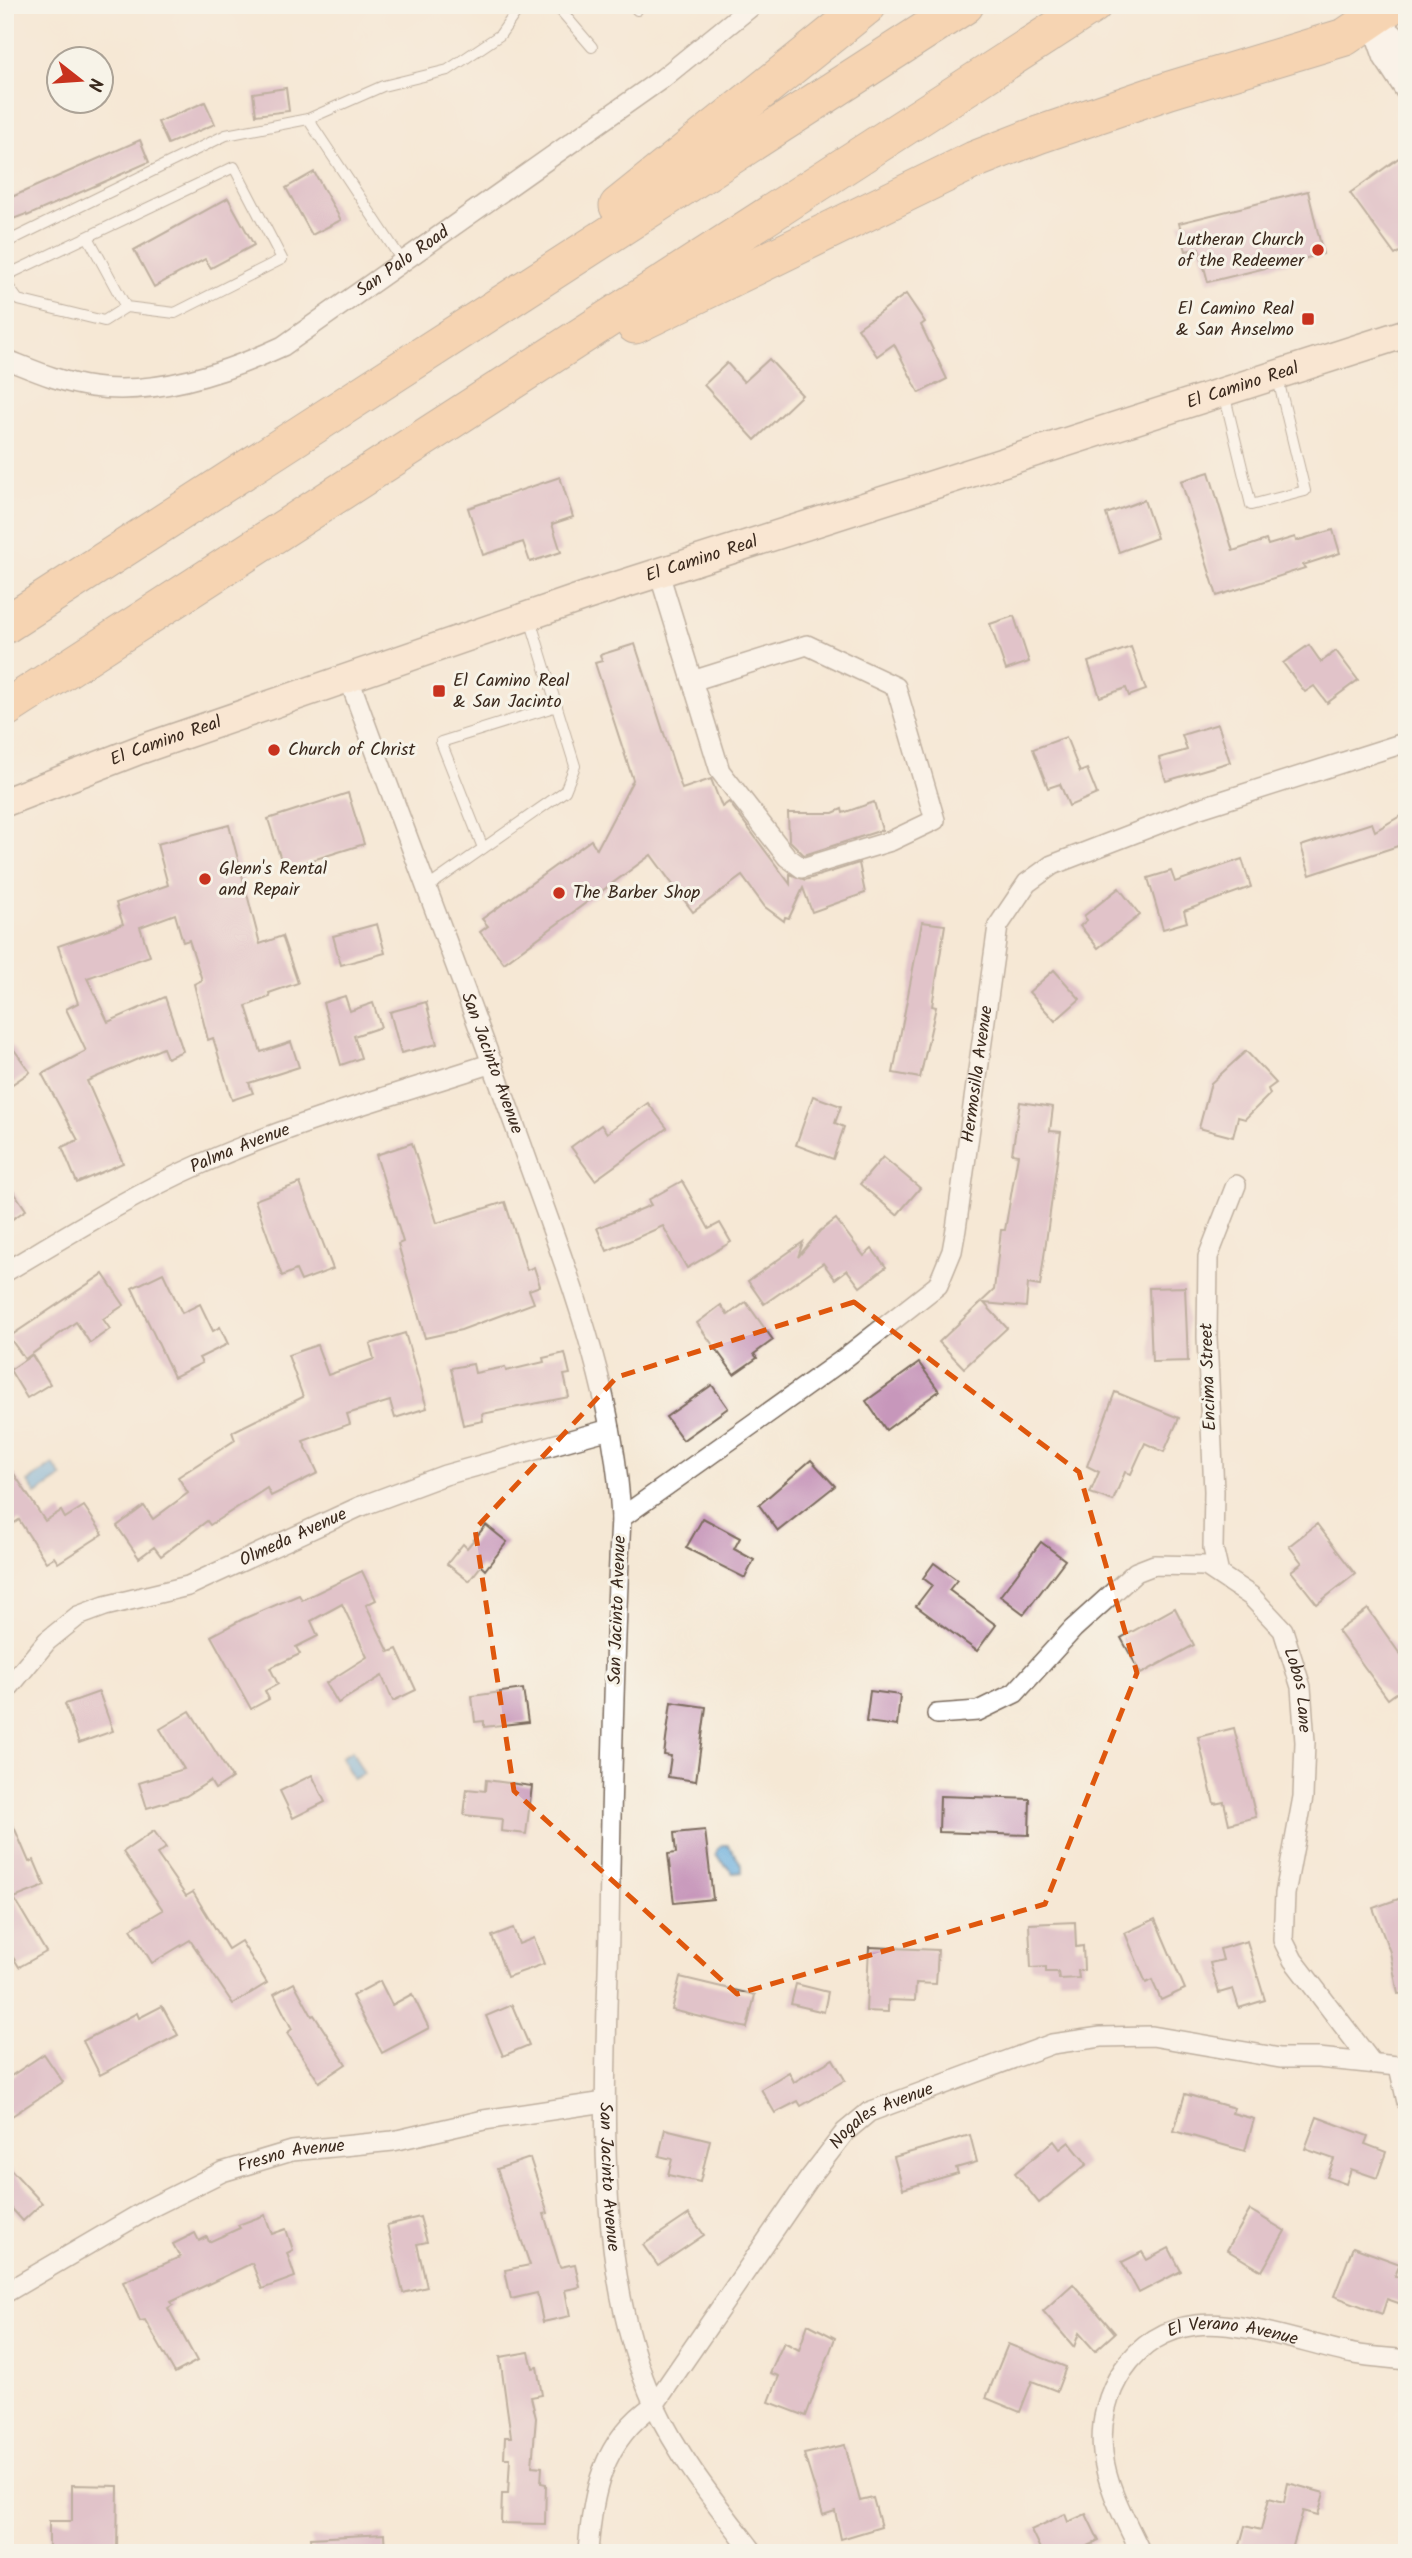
<svg xmlns="http://www.w3.org/2000/svg" width="1412" height="2558" font-family="Kalam,sans-serif">
  <style>
    .water { fill: #68adde; stroke: #526c7e; stroke-width: 2 }
    .building { fill: #c797bb }
    .lines { fill: none; stroke-linecap: round; stroke-linejoin: round }
    .service-casing { stroke: #7c6c5e; stroke-width: 12 }
    .minor-casing { stroke: #7c6c5e; stroke-width: 22 }
    .tertiary-casing { stroke: #7c6c5e; stroke-width: 27 }
    .secondary-casing { stroke: #7c6c5e; stroke-width: 31 }
    .motorway-casing { stroke: #7c6c5e; stroke-width: 39 }
    .service { stroke: #fff; stroke-width: 10 }
    .minor { stroke: #fff; stroke-width: 19 }
    .tertiary { stroke: #fff; stroke-width: 24 }
    .secondary { stroke: #fce5cf; stroke-width: 28 }
    .motorway { stroke: #f7bd88; stroke-width: 37 }
    .marked { fill: none; stroke: #df570d; stroke-width: 5; stroke-dasharray: 14 9; stroke-linejoin: round }
    .poi-dot { fill: #c8321e; stroke: #f7f3e8; stroke-width: 2.5 }
    .labels { text-anchor: middle; dominant-baseline: central; stroke-width: 6; stroke-linejoin: round; paint-order: stroke }
    .poi-label { font-size: 18px; fill: #3b2a1e; stroke: #f7f3e8; text-anchor: start }
    .street-label { font-size: 18px; fill: #3b2a1e; stroke: #f7f3e8 }
  </style>
  <rect width="100%" height="100%" fill="#f7f3e8"/>
  <filter id="ink" filterUnits="userSpaceOnUse"><feTurbulence type="fractalNoise" baseFrequency=".0143" numOctaves="2"/><feDisplacementMap in="SourceGraphic" scale="14" xChannelSelector="R" yChannelSelector="G"/><feConvolveMatrix kernelMatrix="1 2 1 2 8 2 1 2 1" color-interpolation-filters="sRGB"/></filter>
  <filter id="wash" filterUnits="userSpaceOnUse"><feTurbulence type="fractalNoise" baseFrequency=".00686" numOctaves="4" result="noise"/><feDisplacementMap in="SourceGraphic" scale="28" xChannelSelector="R" yChannelSelector="G"/><feGaussianBlur stdDeviation="1.57" result="paint"/><feColorMatrix in="noise" values="0 0 0 0 0 0 0 0 0 0 0 0 0 0 0 0 0 1.4 0 .05"/><feComposite in="paint" operator="in"/></filter>
  <g filter="url(#wash)">
    <rect width="100%" height="100%" fill="#f5e8d5"/>
    <!-- water -->
    <g class="water">
      <polygon points="53,1464 62,1477 36,1494 28,1482"/>
      <polygon points="352,1751 364,1774 353,1779 341,1757"/>
      <polygon points="722,1845 728,1845 742,1865 742,1872 733,1873 716,1855 718,1848"/>
    </g>
    <g id="blocks">
      <!-- building -->
      <g class="building">
        <polygon points="286,88 289,111 256,115 253,93"/>
        <polygon points="205,102 215,124 168,144 158,122"/>
        <polygon points="140,140 149,162 27,216 26,214 5,222 5,200"/>
        <polygon points="1407,152 1407,247 1395,255 1350,193"/>
        <polygon points="314,172 341,220 312,235 286,188"/>
        <polygon points="1308,191 1323,254 1208,282 1199,248 1186,251 1179,223"/>
        <polygon points="228,198 254,245 211,268 205,259 154,287 134,250"/>
        <polygon points="906,294 925,322 921,325 947,379 919,393 894,344 877,356 858,328"/>
        <polygon points="769,359 802,395 755,440 704,385 727,363 744,382"/>
        <polygon points="1209,472 1233,551 1266,540 1268,545 1295,537 1296,541 1333,530 1340,553 1303,565 1305,568 1217,596 1181,481"/>
        <polygon points="560,477 573,517 552,524 561,552 530,562 523,542 483,555 468,508"/>
        <polygon points="1144,500 1157,538 1119,552 1106,514"/>
        <polygon points="1014,616 1029,662 1006,670 990,624"/>
        <polygon points="635,644 682,789 711,779 722,807 729,802 790,884 790,874 805,880 859,863 865,893 812,912 803,888 789,918 785,917 784,921 765,907 742,876 693,912 651,855 504,963 480,932 488,926 482,919 591,840 597,849 633,780 595,663 602,661 600,655"/>
        <polygon points="1309,645 1321,662 1336,651 1358,680 1327,703 1314,686 1305,692 1283,663"/>
        <polygon points="1131,647 1146,690 1129,696 1126,688 1100,697 1088,662"/>
        <polygon points="1218,724 1230,762 1166,781 1159,758 1187,750 1182,735"/>
        <polygon points="1066,737 1080,772 1087,769 1097,794 1069,806 1060,784 1048,788 1033,749"/>
        <polygon points="348,793 364,844 284,869 268,819"/>
        <polygon points="874,802 882,830 804,855 789,840 788,813 833,813 842,809 843,813"/>
        <polygon points="1407,812 1407,843 1310,875 1301,846 1372,823 1375,831"/>
        <polygon points="229,825 260,944 282,936 298,983 269,993 270,997 246,1006 261,1052 291,1042 299,1067 249,1083 253,1093 232,1100 213,1038 208,1040 194,984 202,980 189,940 183,942 175,914 140,927 150,956 87,978 108,1022 165,997 183,1051 167,1058 163,1048 87,1081 123,1163 77,1183 62,1147 78,1140 42,1074 86,1051 66,1009 78,1003 58,946 123,924 116,903 168,885 157,844"/>
        <polygon points="1242,859 1251,887 1184,911 1187,922 1163,929 1148,878 1171,871 1175,882"/>
        <polygon points="1119,888 1140,915 1098,948 1080,926 1087,920 1084,916"/>
        <polygon points="922,922 945,925 932,1006 936,1007 920,1078 893,1073"/>
        <polygon points="377,924 385,953 341,965 333,936"/>
        <polygon points="1054,970 1080,999 1055,1021 1029,992"/>
        <polygon points="345,996 350,1011 373,1003 381,1027 354,1036 361,1058 341,1065 323,1003"/>
        <polygon points="426,1002 437,1044 401,1053 390,1012"/>
        <polygon points="5,1037 30,1072 5,1089"/>
        <polygon points="1246,1051 1276,1083 1268,1089 1270,1094 1245,1119 1238,1117 1233,1137 1199,1128 1211,1083"/>
        <polygon points="813,1096 841,1106 835,1123 844,1127 833,1159 796,1145"/>
        <polygon points="1020,1102 1053,1107 1050,1131 1061,1132 1040,1286 1028,1284 1026,1307 984,1303 1007,1328 964,1368 939,1342 994,1290 1001,1230 1005,1230 1018,1155 1012,1154"/>
        <polygon points="648,1103 667,1128 595,1180 571,1147 601,1125 607,1133"/>
        <polygon points="412,1143 437,1223 505,1202 527,1270 534,1267 540,1286 529,1290 534,1303 461,1330 425,1338 398,1244 403,1242 376,1155"/>
        <polygon points="883,1157 920,1188 897,1215 860,1184"/>
        <polygon points="5,1179 26,1210 5,1224"/>
        <polygon points="682,1181 709,1229 720,1223 731,1242 687,1268 663,1226 607,1251 597,1228 651,1205 648,1200"/>
        <polygon points="300,1183 333,1269 301,1281 296,1270 282,1276 255,1200"/>
        <polygon points="836,1219 864,1256 872,1249 886,1267 860,1287 847,1270 835,1279 823,1263 764,1304 748,1281 803,1242 798,1257 820,1231"/>
        <polygon points="163,1273 182,1313 200,1304 213,1331 220,1327 228,1344 199,1358 202,1363 174,1377 132,1288"/>
        <polygon points="103,1274 124,1305 103,1319 110,1329 90,1343 76,1322 25,1359 9,1337"/>
        <polygon points="1185,1287 1188,1361 1152,1362 1149,1288"/>
        <polygon points="746,1302 773,1340 754,1354 757,1358 734,1374 697,1323 721,1305 728,1315"/>
        <polygon points="405,1333 427,1408 395,1418 390,1401 347,1414 350,1424 303,1441 318,1473 271,1496 267,1488 210,1525 207,1521 161,1556 154,1547 139,1558 117,1526 144,1506 153,1519 188,1493 178,1477 235,1440 232,1432 303,1397 288,1355 317,1345 328,1375 374,1359 370,1344"/>
        <polygon points="565,1353 570,1374 564,1375 569,1397 482,1414 483,1421 463,1425 451,1368 473,1364 475,1373 505,1367 506,1371 544,1362 543,1358"/>
        <polygon points="32,1355 50,1384 27,1398 10,1370"/>
        <polygon points="919,1363 939,1391 886,1430 866,1401"/>
        <polygon points="712,1385 728,1408 683,1440 666,1417"/>
        <polygon points="1115,1392 1179,1418 1164,1452 1145,1443 1131,1474 1125,1472 1113,1501 1090,1493 1099,1472 1087,1466"/>
        <polygon points="5,1460 45,1521 61,1511 65,1518 84,1506 103,1534 58,1563 54,1557 46,1562 19,1520 5,1529"/>
        <polygon points="811,1460 835,1486 778,1531 759,1505"/>
        <polygon points="703,1518 740,1538 734,1549 754,1560 745,1578 686,1548"/>
        <polygon points="1317,1524 1355,1574 1317,1604 1291,1571 1302,1563 1289,1546"/>
        <polygon points="486,1525 507,1542 485,1570 481,1566 469,1581 447,1564 463,1544 467,1548"/>
        <polygon points="1041,1542 1065,1560 1024,1614 1000,1596"/>
        <polygon points="934,1563 957,1580 949,1590 996,1625 977,1651 916,1606 932,1585 923,1578"/>
        <polygon points="362,1571 376,1600 366,1605 389,1652 397,1649 416,1690 393,1701 382,1676 338,1703 326,1683 367,1657 342,1604 311,1621 318,1636 296,1647 300,1654 270,1668 278,1684 265,1691 269,1699 251,1709 211,1636 243,1619 299,1595 302,1600"/>
        <polygon points="1175,1608 1194,1645 1141,1674 1121,1638"/>
        <polygon points="1368,1609 1407,1664 1407,1685 1388,1699 1338,1631"/>
        <polygon points="523,1689 528,1722 484,1727 484,1721 475,1722 472,1696"/>
        <polygon points="870,1691 900,1695 897,1726 866,1722"/>
        <polygon points="99,1692 113,1731 79,1743 65,1704"/>
        <polygon points="671,1702 706,1707 696,1781 668,1777 671,1756 664,1755"/>
        <polygon points="190,1711 232,1778 215,1789 210,1781 186,1796 147,1808 139,1783 184,1769 160,1729"/>
        <polygon points="1234,1728 1256,1817 1229,1824 1224,1802 1214,1804 1198,1737"/>
        <polygon points="312,1775 325,1802 293,1818 280,1791"/>
        <polygon points="486,1780 532,1786 526,1834 501,1831 502,1819 464,1815 467,1789 485,1791"/>
        <polygon points="940,1796 1030,1799 1029,1835 939,1832"/>
        <polygon points="5,1806 29,1862 34,1860 45,1886 14,1898 46,1952 19,1967 5,1944"/>
        <polygon points="705,1830 713,1899 674,1903 668,1854 676,1853 674,1833"/>
        <polygon points="154,1831 166,1848 157,1854 186,1896 193,1892 228,1949 241,1941 267,1983 233,2004 190,1940 152,1963 131,1929 163,1910 123,1852"/>
        <polygon points="1407,1896 1407,1993 1398,1994 1390,1952 1373,1908"/>
        <polygon points="1155,1919 1185,1989 1161,2000 1152,1980 1146,1983 1125,1933"/>
        <polygon points="1075,1922 1076,1947 1083,1946 1084,1970 1078,1971 1079,1978 1059,1979 1058,1972 1046,1972 1046,1967 1031,1968 1029,1924"/>
        <polygon points="513,1928 519,1944 534,1938 544,1964 507,1977 492,1936"/>
        <polygon points="1247,1941 1265,2000 1239,2008 1233,1989 1219,1993 1210,1963 1223,1960 1220,1949"/>
        <polygon points="869,1947 938,1950 936,1984 916,1983 915,2001 888,2000 888,2012 866,2011"/>
        <polygon points="680,1977 755,1995 747,2028 672,2010"/>
        <polygon points="380,1981 392,2005 412,1994 429,2028 382,2053 352,1996"/>
        <polygon points="294,1983 312,2016 314,2015 346,2064 319,2082 287,2033 292,2029 274,1994"/>
        <polygon points="796,1984 828,1992 824,2012 791,2004"/>
        <polygon points="512,2005 529,2045 503,2056 486,2016"/>
        <polygon points="162,2006 178,2035 100,2075 83,2041 137,2013 139,2018"/>
        <polygon points="44,2054 63,2082 12,2116 5,2106 5,2080"/>
        <polygon points="833,2059 845,2080 801,2106 798,2101 775,2113 761,2089 789,2072 794,2082"/>
        <polygon points="1185,2094 1234,2108 1232,2113 1254,2119 1245,2151 1174,2131"/>
        <polygon points="1317,2117 1368,2136 1365,2144 1386,2152 1377,2178 1351,2169 1346,2184 1327,2177 1334,2159 1305,2149"/>
        <polygon points="665,2129 710,2140 700,2182 668,2175 672,2159 659,2156"/>
        <polygon points="970,2135 977,2162 956,2168 958,2173 903,2189 894,2157"/>
        <polygon points="1054,2141 1060,2149 1069,2142 1087,2164 1039,2203 1015,2173"/>
        <polygon points="530,2158 548,2213 544,2214 560,2267 575,2264 580,2287 565,2290 570,2316 543,2322 537,2293 511,2299 505,2270 530,2265 497,2169"/>
        <polygon points="5,2163 42,2203 23,2221 5,2201"/>
        <polygon points="1250,2210 1285,2231 1262,2271 1227,2250"/>
        <polygon points="689,2214 704,2235 658,2266 643,2245"/>
        <polygon points="265,2215 272,2234 286,2229 293,2250 287,2253 295,2277 262,2289 252,2263 171,2302 173,2305 168,2308 197,2361 175,2373 145,2320 140,2321 123,2282 180,2257 173,2244 195,2233 199,2241 207,2237 209,2242 240,2228 238,2225"/>
        <polygon points="420,2217 427,2242 417,2244 427,2287 403,2293 387,2225"/>
        <polygon points="1353,2247 1400,2264 1395,2276 1407,2280 1407,2306 1387,2299 1382,2314 1334,2296"/>
        <polygon points="1169,2248 1181,2271 1139,2293 1122,2262 1142,2252 1147,2260"/>
        <polygon points="1073,2284 1115,2333 1095,2351 1079,2333 1074,2347 1043,2311"/>
        <polygon points="808,2324 835,2338 806,2416 769,2402 779,2376 770,2373 784,2342 799,2350"/>
        <polygon points="1008,2344 1066,2367 1057,2391 1032,2381 1020,2412 986,2398"/>
        <polygon points="529,2352 533,2368 537,2367 542,2395 531,2397 536,2418 532,2466 542,2467 541,2483 546,2484 545,2524 501,2523 502,2494 508,2494 510,2458 504,2458 505,2437 511,2437 500,2357"/>
        <polygon points="845,2445 860,2501 873,2498 881,2527 841,2539 835,2511 823,2515 804,2454"/>
        <polygon points="1288,2483 1324,2493 1318,2515 1303,2511 1291,2553 1259,2553 1239,2548 1245,2526 1261,2530 1269,2498 1284,2502"/>
        <polygon points="72,2485 118,2486 117,2549 49,2548 49,2521 72,2521"/>
        <polygon points="1065,2514 1068,2522 1086,2514 1099,2541 1073,2553 1042,2553 1031,2530"/>
        <polygon points="384,2534 385,2553 312,2553 311,2538"/>
      </g>
    </g>
  </g>
  <g filter="url(#ink)">
    <use href="#blocks" fill-opacity="0" stroke="#7c6c5e" stroke-width="2"/>
    <g class="lines">
      <defs>
        <g id="service">
          <polyline points="556,5 592,47"/>
          <polyline points="633,5 637,10"/>
          <polyline points="308,119 383,86 448,70 500,35 521,5"/>
          <polyline points="5,243 226,135 308,119 403,262"/>
          <polyline points="5,276 234,167 282,259 175,313 126,307 88,237"/>
          <polyline points="5,282 18,300 104,321 126,307"/>
          <polyline points="1224,393 1251,505 1305,491 1277,375"/>
          <polyline points="483,848 441,742 557,706"/>
          <polyline points="428,887 565,791 575,766 530,619"/>
        </g>
        <g id="minor">
          <path id="s1" d="M5,359C33,370 62,383 92,387C156,396 225,373 283,346L663,78L753,5"/>
          <polyline points="659,573 720,771 787,857 802,868 891,841 935,820 896,687 807,645 692,681"/>
          <path id="s2" d="M348,676C406,837 469,996 526,1157C568,1274 615,1392 621,1518C614,1656 611,1794 609,1932C606,2081 591,2268 655,2406C679,2458 719,2507 754,2553"/>
          <path id="s3" d="M5,1272C69,1234 133,1194 201,1164C295,1122 395,1095 493,1063"/>
          <path id="s4" d="M621,1518L841,1361L938,1285L952,1251L956,1229L998,926L1027,883L1052,865L1197,809L1407,742"/>
          <polyline points="1219,1574 1213,1548 1214,1491 1207,1337 1208,1257 1236,1185"/>
          <path id="s5" d="M5,1692L47,1641L78,1616L105,1606L188,1586L359,1507L445,1475L610,1429"/>
          <path id="s6" d="M937,1714L978,1711L1015,1693L1073,1629L1136,1572L1154,1565L1206,1566L1251,1596L1283,1630L1301,1687L1305,1742L1303,1797L1285,1894L1283,1940L1293,1960L1372,2063"/>
          <polyline points="1399,2067 1407,2102"/>
          <path id="s7" d="M5,2293L150,2208L222,2172L292,2151L393,2141L484,2120L605,2102"/>
          <path id="s8" d="M588,2553C592,2493 602,2441 654,2405L809,2179L845,2132L869,2112L1052,2044L1101,2037L1152,2036L1280,2058H1318L1407,2067"/>
          <path id="s9" d="M1141,2553C1127,2523 1106,2486 1103,2453C1096,2393 1134,2332 1196,2325C1243,2320 1308,2345 1354,2354C1371,2357 1389,2358 1407,2360"/>
        </g>
        <g id="tertiary">
          <polyline points="1364,6 1373,20 1386,57 1407,89"/>
          <polyline points="1373,20 1407,49"/>
        </g>
        <g id="secondary">
          <path id="s10" d="M5,802L139,750L586,596L1407,333"/>
        </g>
        <g id="motorway">
          <polyline points="618,206 868,5"/>
          <polyline points="635,325 974,160 1038,135 1170,90 1345,37 1392,5"/>
          <polyline points="5,625 965,5"/>
          <polyline points="5,709 1093,5"/>
        </g>
      </defs>
      <!-- service casing -->
      <use href="#service" class="service-casing"/>
      <!-- minor casing -->
      <use href="#minor" class="minor-casing"/>
      <!-- tertiary casing -->
      <use href="#tertiary" class="tertiary-casing"/>
      <!-- secondary casing -->
      <use href="#secondary" class="secondary-casing"/>
      <!-- motorway casing -->
      <use href="#motorway" class="motorway-casing"/>
      <!-- service -->
      <use href="#service" class="service"/>
      <!-- minor -->
      <use href="#minor" class="minor"/>
      <!-- tertiary -->
      <use href="#tertiary" class="tertiary"/>
      <!-- secondary -->
      <use href="#secondary" class="secondary"/>
      <!-- motorway -->
      <use href="#motorway" class="motorway"/>
    </g>
  </g>
  <!-- marked area -->
  <path d="M0 0H1412V2558H0ZM854,1302L1079,1472L1137,1673L1045,1904L737,1994L514,1791L475,1529L617,1377Z" fill="#f5e8d5" fill-opacity=".55" fill-rule="evenodd"/>
  <path class="marked" d="M854,1302L1079,1472L1137,1673L1045,1904L737,1994L514,1791L475,1529L617,1377Z"/>
  <!-- markers -->
  <g class="poi-dot">
    <circle cx="1318" cy="250" r="7"/>
    <rect x="1301" y="312" width="14" height="14" rx="3.5"/>
    <rect x="432" y="684" width="14" height="14" rx="3.5"/>
    <circle cx="274" cy="750" r="7"/>
    <circle cx="205" cy="879" r="7"/>
    <circle cx="559" cy="893" r="7"/>
  </g>
  <g class="labels">
    <!-- poi labels -->
    <g class="poi-label">
      <text x="1304" y="240" text-anchor="end">Lutheran Church<tspan x="1304" dy="21">of the Redeemer</tspan></text>
      <text x="1294" y="309" text-anchor="end">El Camino Real<tspan x="1294" dy="21">&amp; San Anselmo</tspan></text>
      <text x="453" y="681">El Camino Real<tspan x="453" dy="21">&amp; San Jacinto</tspan></text>
      <text x="288" y="750">Church of Christ</text>
      <text x="219" y="869">Glenn's Rental<tspan x="219" dy="21">and Repair</tspan></text>
      <text x="573" y="893">The Barber Shop</text>
    </g>
    <!-- street labels -->
    <g class="street-label">
      <text stroke="none"><textPath href="#s1" startOffset="436">San Palo Road</textPath></text>
      <text stroke="none"><textPath href="#s10" startOffset="1306">El Camino Real</textPath></text>
      <text stroke="none"><textPath href="#s10" startOffset="738">El Camino Real</textPath></text>
      <text stroke="none"><textPath href="#s10" startOffset="172">El Camino Real</textPath></text>
      <text stroke="none"><textPath href="#s2" startOffset="413">San Jacinto Avenue</textPath></text>
      <text stroke="none"><textPath href="#s4" startOffset="609">Hermosilla Avenue</textPath></text>
      <text stroke="none"><textPath href="#s3" startOffset="266">Palma Avenue</textPath></text>
      <text transform="translate(1209 1377) rotate(-92)">Encima Street</text>
      <text stroke="none"><textPath href="#s5" startOffset="336">Olmeda Avenue</textPath></text>
      <text transform="translate(618 1610) rotate(-88)">San Jacinto Avenue</text>
      <text stroke="none"><textPath href="#s6" startOffset="488">Lobos Lane</textPath></text>
      <text stroke="none"><textPath href="#s8" startOffset="542">Nogales Avenue</textPath></text>
      <text stroke="none"><textPath href="#s7" startOffset="320">Fresno Avenue</textPath></text>
      <text stroke="none"><textPath href="#s2" startOffset="1547">San Jacinto Avenue</textPath></text>
      <text stroke="none"><textPath href="#s9" startOffset="320">El Verano Avenue</textPath></text>
    </g>
  </g>
  <!-- margin -->
  <rect width="1412" height="2558" fill="none" stroke="#f7f3e8" stroke-width="28"/>
  <!-- north arrow -->
  <g transform="translate(80 80) rotate(107)"><circle r="33" fill="#f7f3e8" stroke="#aca397" stroke-width="2"/>
  <path d="M0-5L12 26L0 18L-12 26Z" fill="#c8321e"/>
  <text y="-10" font-size="19" font-weight="bold" text-anchor="middle" fill="#3b2a1e">N</text>
  </g>
</svg>
